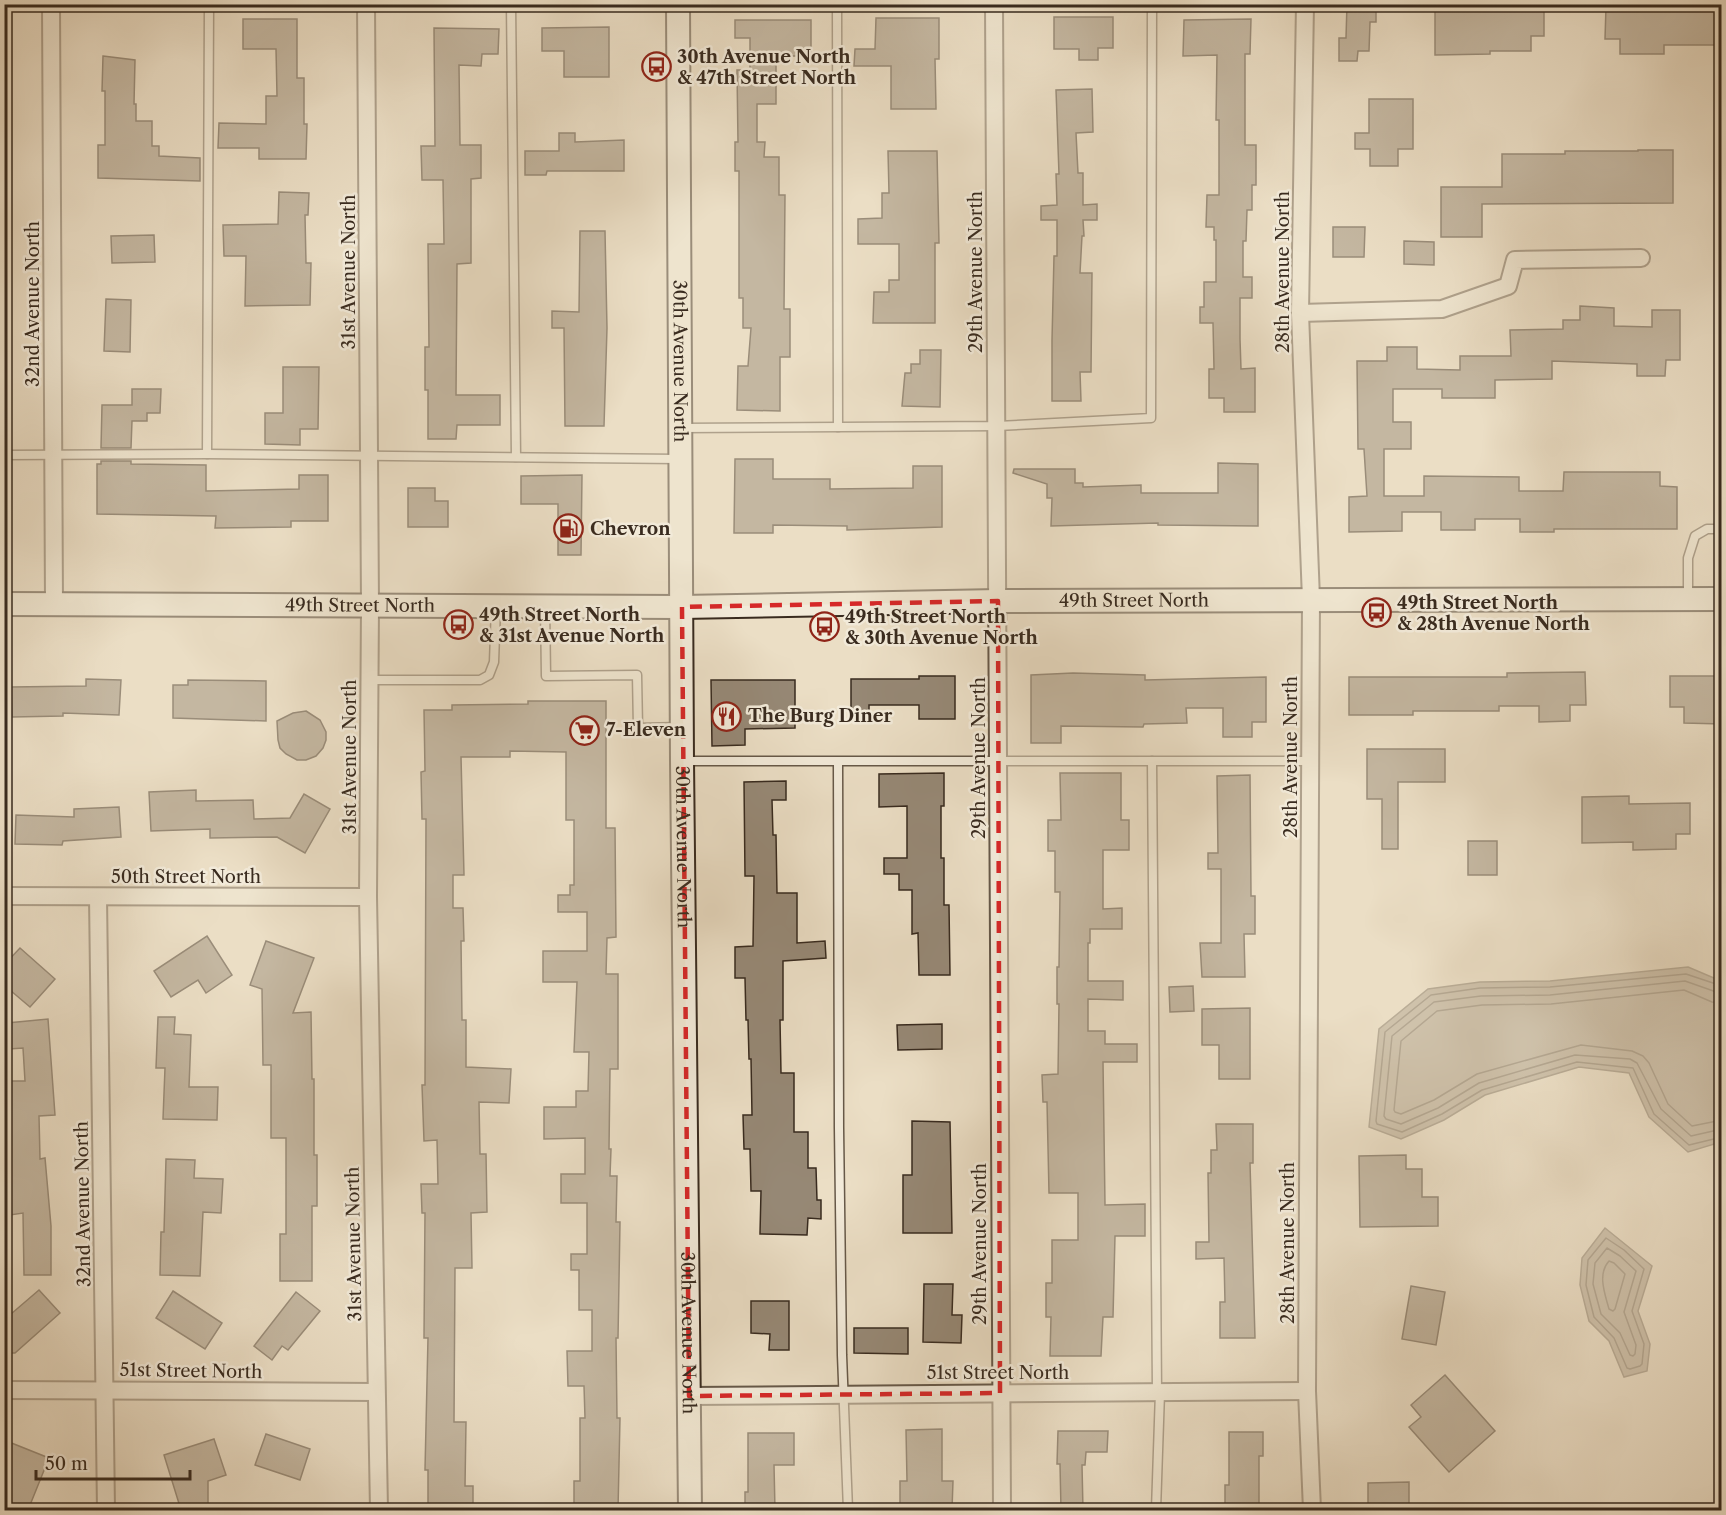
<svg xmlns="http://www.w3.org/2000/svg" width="1726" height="1515" font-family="'Libre Caslon Text',serif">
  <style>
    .water { fill: #aea18d; stroke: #7f7261; stroke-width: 1.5 }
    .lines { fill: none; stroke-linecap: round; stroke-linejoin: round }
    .shore { stroke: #746656; stroke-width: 1.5 }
    .building { fill: #968875; stroke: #392b1f; stroke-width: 1.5 }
    .lane-casing { stroke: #665848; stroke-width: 11 }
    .street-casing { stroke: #665848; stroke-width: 20 }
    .secondary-casing { stroke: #392b1f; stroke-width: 26 }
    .lane { stroke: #f2ead9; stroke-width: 8 }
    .street { stroke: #f2ead9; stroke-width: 16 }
    .secondary { stroke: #f2ead9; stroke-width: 22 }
    .marked { fill: none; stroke: #d62828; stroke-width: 4.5; stroke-dasharray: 12 8; stroke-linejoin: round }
    .labels { text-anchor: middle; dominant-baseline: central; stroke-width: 5; stroke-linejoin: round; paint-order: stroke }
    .poi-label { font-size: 18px; font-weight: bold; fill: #392b1f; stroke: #f2ead9; text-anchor: start }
    .street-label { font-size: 18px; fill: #392b1f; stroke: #f2ead9 }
  </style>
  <rect width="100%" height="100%" fill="#ebdec5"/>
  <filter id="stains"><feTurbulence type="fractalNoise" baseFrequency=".00333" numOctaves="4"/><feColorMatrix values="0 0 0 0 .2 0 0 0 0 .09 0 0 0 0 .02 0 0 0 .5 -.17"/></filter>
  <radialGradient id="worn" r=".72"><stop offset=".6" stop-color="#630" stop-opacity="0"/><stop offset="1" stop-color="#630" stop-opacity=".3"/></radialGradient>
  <!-- water -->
  <g class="water">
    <polygon points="1688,967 1721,981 1721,1142 1688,1152 1649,1117 1629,1073 1579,1067 1485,1095 1444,1120 1401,1139 1369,1127 1379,1029 1428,989 1480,982 1550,981"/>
    <polygon points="1605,1228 1652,1266 1638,1311 1650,1344 1647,1371 1624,1377 1609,1341 1589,1321 1580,1285 1582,1258"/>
  </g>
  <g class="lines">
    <!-- shore -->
    <g class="shore">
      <polyline points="1722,986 1686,974 1550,987 1480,988 1431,995 1385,1032 1376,1121 1377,1124 1402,1132 1442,1114 1482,1090 1577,1062 1633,1068 1654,1114 1689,1145 1722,1137"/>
      <polyline points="1722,994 1685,981 1550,995 1481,996 1434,1002 1392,1036 1384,1116 1386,1119 1401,1124 1438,1108 1479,1083 1575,1055 1630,1059 1637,1063 1661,1109 1691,1136 1722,1129"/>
      <polyline points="1722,1003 1712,1002 1684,990 1551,1004 1482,1005 1437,1011 1401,1041 1394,1110 1395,1112 1401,1114 1434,1100 1477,1074 1581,1045 1632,1051 1643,1056 1649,1063 1668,1104 1692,1126 1722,1120"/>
      <polygon points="1606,1238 1624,1250 1644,1269 1632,1311 1644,1344 1642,1364 1640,1366 1630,1369 1627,1368 1614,1338 1594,1317 1586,1285 1588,1260"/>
      <polygon points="1607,1248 1620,1256 1636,1271 1624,1312 1636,1345 1635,1354 1633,1356 1630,1355 1620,1333 1601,1314 1593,1284 1595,1263"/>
      <path d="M1609,1261L1614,1263L1625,1274L1615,1309L1613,1311L1609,1309C1605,1294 1597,1274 1609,1261Z"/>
    </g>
  </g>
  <!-- building -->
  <g class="building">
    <polygon points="1347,4 1376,4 1376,22 1370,22 1369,51 1358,51 1357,61 1339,61 1339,38 1346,38"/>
    <polygon points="1634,4 1722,4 1722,45 1664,45 1664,54 1620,54 1620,39 1605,39 1606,7 1634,6"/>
    <polygon points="1544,6 1544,36 1531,36 1531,51 1490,51 1490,54 1435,55 1435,7"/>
    <polygon points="1054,17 1113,17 1113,48 1098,48 1098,60 1079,60 1079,49 1054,49"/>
    <polygon points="876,18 939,18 939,59 935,59 936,109 891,109 891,66 854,66 855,49 875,49"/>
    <polygon points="243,19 297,19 297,78 304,78 304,124 307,124 306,159 259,159 259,148 218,148 219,123 266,124 266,96 277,96 276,49 243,49"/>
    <polygon points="1251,19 1250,54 1245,54 1245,145 1256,145 1256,185 1252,185 1252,210 1247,210 1246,241 1243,241 1243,277 1252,277 1252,298 1240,298 1240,339 1241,369 1255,368 1255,412 1224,412 1224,398 1209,398 1209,369 1214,369 1213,323 1200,323 1200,307 1204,307 1204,282 1216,282 1216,240 1214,240 1214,227 1206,227 1207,195 1219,195 1219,120 1216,120 1217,55 1183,56 1184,20"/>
    <polygon points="735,20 811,20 811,56 776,56 776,104 757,104 757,142 765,142 764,157 779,157 779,195 785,195 784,309 790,309 790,357 780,357 780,411 737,410 738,366 748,366 751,328 743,328 743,298 739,298 739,171 735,171 735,142 738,142 737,70 750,70 750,38 735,38"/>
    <polygon points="609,27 609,77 564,77 564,51 542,51 542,28"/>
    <polygon points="434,28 499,29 498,54 482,54 481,66 459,65 460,145 481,145 481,178 471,179 471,263 457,264 456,395 500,395 500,425 457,425 456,439 428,439 428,390 425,390 425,347 429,347 428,244 444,244 443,180 422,180 421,146 435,146"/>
    <polygon points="103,56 135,60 134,104 136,104 136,121 152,121 152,146 159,146 159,156 200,158 200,181 98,178 98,145 105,145 105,91 102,91"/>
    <polygon points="1092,89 1093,132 1076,133 1078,173 1083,173 1083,205 1097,204 1097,220 1083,220 1084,236 1082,236 1080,273 1092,273 1091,372 1080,372 1081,401 1052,401 1052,340 1054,256 1057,256 1057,220 1041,220 1041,206 1057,205 1056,174 1059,174 1056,90"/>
    <polygon points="1369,99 1413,99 1413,149 1398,149 1398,166 1370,166 1370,149 1355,149 1355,133 1369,133"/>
    <polygon points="559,133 575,133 575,142 624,140 624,171 547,171 546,175 525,175 525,151 559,151"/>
    <polygon points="1638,150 1673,150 1673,203 1482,204 1482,237 1441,237 1441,187 1502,187 1502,154 1565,154 1565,151 1638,151"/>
    <polygon points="888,151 937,151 939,243 935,243 935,323 873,323 874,292 889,292 889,280 899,280 899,244 858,244 858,219 882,218 882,193 889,193"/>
    <polygon points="279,192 309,193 308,215 305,215 306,263 311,263 310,305 245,306 246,256 224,256 223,225 278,224"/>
    <polygon points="1333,227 1365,227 1364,257 1333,257"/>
    <polygon points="580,231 605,231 607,328 604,426 565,426 564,328 552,328 552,311 579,312"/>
    <polygon points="154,235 155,262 112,263 111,236"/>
    <polygon points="1404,241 1434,242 1434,265 1404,264"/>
    <polygon points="106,299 131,300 130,352 104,351"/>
    <polygon points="1580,306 1614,308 1614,326 1652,327 1652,310 1680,310 1680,360 1666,360 1665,376 1637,376 1637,364 1552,361 1552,379 1495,380 1495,398 1442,398 1442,389 1393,389 1393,422 1411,422 1411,449 1384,449 1384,496 1424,496 1424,476 1519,477 1519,491 1563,491 1564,472 1660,472 1660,486 1677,487 1677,529 1554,529 1554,532 1520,532 1520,519 1475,519 1475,530 1441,530 1441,512 1402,512 1402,531 1349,532 1349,497 1367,496 1364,449 1358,449 1357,361 1387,361 1387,347 1417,347 1417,369 1460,370 1460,356 1511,356 1510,330 1563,329 1563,320 1580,320"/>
    <polygon points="920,350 941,350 940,407 902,406 905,373 911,373 911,364 920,364"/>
    <polygon points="283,367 319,367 318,429 300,429 300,445 265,444 265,413 283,413"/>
    <polygon points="132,389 161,389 160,413 147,413 147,421 132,421 131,448 101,448 102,405 132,405"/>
    <polygon points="735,459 773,459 773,479 830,479 830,489 913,488 913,466 942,466 942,527 847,530 847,526 773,525 773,533 734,533"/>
    <polygon points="101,461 131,461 131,464 206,465 206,491 299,489 299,475 328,475 328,521 291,521 291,527 215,528 216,516 97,514 97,464 101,464"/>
    <polygon points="1218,463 1258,464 1258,526 1158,525 1158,523 1051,526 1052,498 1047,498 1047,484 1013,473 1014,469 1075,469 1075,483 1083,483 1083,487 1141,485 1141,493 1218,493"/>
    <polygon points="582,475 581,555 558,555 558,504 521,504 521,476"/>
    <polygon points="408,488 435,488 435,501 448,501 448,527 408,527"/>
    <polygon points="1585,672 1586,705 1570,705 1570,721 1539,722 1539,706 1499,706 1499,711 1413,711 1413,715 1349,715 1349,677 1507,677 1507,673"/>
    <polygon points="1073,673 1145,675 1145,680 1266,677 1266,722 1252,722 1252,737 1223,737 1223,708 1186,708 1187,723 1144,724 1143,727 1061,726 1061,743 1031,743 1031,675"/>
    <polygon points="919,676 955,676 955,719 919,719 919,705 869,705 869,718 851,718 851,679 919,679"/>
    <polygon points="1670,676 1722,676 1722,724 1684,723 1684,707 1670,707"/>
    <polygon points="86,679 121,680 119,715 63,713 63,716 12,717 11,687 86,686"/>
    <polygon points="188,680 266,681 266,721 173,718 173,685 188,685"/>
    <polygon points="711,680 795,680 795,728 745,729 745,745 712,746"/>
    <polygon points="528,701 606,701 606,828 615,828 616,937 607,938 606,974 618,974 618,1069 610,1069 609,1149 611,1149 610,1176 617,1176 616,1222 620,1222 618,1338 616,1338 617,1418 620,1418 618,1510 574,1510 574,1481 580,1481 580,1418 585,1418 584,1386 568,1386 567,1351 592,1351 592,1310 579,1310 579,1270 571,1270 571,1254 587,1254 587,1203 561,1203 561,1174 585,1174 585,1138 544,1139 544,1107 576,1107 576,1091 588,1091 589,1052 574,1052 577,982 543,982 543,951 587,951 587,912 558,912 558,895 570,895 570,885 574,885 574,820 566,820 566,752 510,751 510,757 461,757 464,875 453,875 453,908 463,908 464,941 461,941 462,1020 466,1020 466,1067 511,1069 509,1103 479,1102 480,1154 486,1154 487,1212 471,1213 472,1268 455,1268 454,1422 466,1422 465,1486 473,1486 473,1510 428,1510 428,1470 425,1470 428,1338 424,1338 425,1213 422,1213 421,1184 438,1184 437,1140 424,1141 422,1085 425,1085 426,819 422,819 421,772 425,771 424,710 452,710 452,705 528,704"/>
    <polygon points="306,711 320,720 326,732 326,740 323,748 316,756 306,760 297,760 286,754 280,748 278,740 277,721 293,713"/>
    <polygon points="1367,749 1445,749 1445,782 1398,782 1398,849 1382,849 1382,799 1367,799"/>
    <polygon points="944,773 944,806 941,806 941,858 944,858 944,905 949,905 950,975 919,975 918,933 912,934 912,890 899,890 899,874 884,874 884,858 907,858 907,806 879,807 879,774"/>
    <polygon points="1060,773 1121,773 1121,820 1129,820 1129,850 1103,850 1103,909 1122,908 1122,929 1090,929 1090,943 1088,943 1088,981 1123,981 1123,1000 1088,999 1088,1031 1105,1031 1105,1044 1137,1044 1137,1062 1103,1062 1105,1205 1145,1204 1145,1236 1115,1236 1113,1317 1103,1317 1101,1356 1050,1356 1051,1317 1046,1317 1046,1283 1052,1283 1052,1240 1078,1240 1078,1193 1049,1193 1047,1102 1043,1102 1042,1075 1058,1074 1059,1004 1057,1004 1057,967 1059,967 1060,892 1055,892 1055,851 1048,851 1048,820 1061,820"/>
    <polygon points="1250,775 1251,896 1255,896 1255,934 1244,934 1245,977 1202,977 1200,943 1221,943 1221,869 1208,869 1208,853 1218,853 1217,776"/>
    <polygon points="786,781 786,800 772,800 773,835 776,835 777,893 797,893 797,943 825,941 826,958 783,961 783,1020 780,1020 781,1073 794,1073 794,1132 808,1132 808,1168 816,1168 817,1200 821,1200 821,1219 808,1218 807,1235 760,1234 761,1191 751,1191 750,1149 744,1149 743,1115 752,1115 751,1059 749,1059 748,1020 746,1020 745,978 735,978 735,947 753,946 754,876 745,876 744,782"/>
    <polygon points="196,790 196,801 253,800 254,819 290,818 304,794 330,809 305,853 277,837 210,838 210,829 151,831 149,792"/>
    <polygon points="1629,796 1629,804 1690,803 1690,834 1676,834 1676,849 1633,850 1633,842 1582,843 1582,797"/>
    <polygon points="119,807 121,837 63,841 62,845 15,844 16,815 74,817 74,809"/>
    <rect x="1468" y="841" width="29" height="34"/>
    <polygon points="207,936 232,975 206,993 198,980 171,997 154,971"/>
    <polygon points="266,941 314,958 293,1013 311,1012 312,1079 314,1079 314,1155 317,1155 317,1206 312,1206 312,1281 280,1281 280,1234 286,1234 286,1138 271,1138 271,1065 263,1065 262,989 250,985"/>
    <polygon points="20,948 55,979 30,1007 4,985 4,965"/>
    <polygon points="1193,986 1194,1011 1170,1012 1169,987"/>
    <polygon points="1250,1008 1250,1079 1219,1079 1219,1045 1202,1045 1202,1009"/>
    <polygon points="158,1017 175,1017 174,1034 191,1035 189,1087 218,1087 217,1120 163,1119 165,1068 156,1068"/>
    <polygon points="48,1019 55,1115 39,1116 40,1159 45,1158 51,1226 51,1275 24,1275 23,1213 10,1215 5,1162 8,1162 6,1117 4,1117 4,1081 25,1081 23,1048 9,1049 7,1023"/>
    <polygon points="942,1024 942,1049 898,1050 897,1025"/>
    <polygon points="912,1121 950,1122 952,1233 903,1233 903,1175 912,1175"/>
    <polygon points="1216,1124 1253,1124 1253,1163 1250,1163 1255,1338 1220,1338 1220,1302 1225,1302 1224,1258 1196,1259 1196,1242 1209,1242 1208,1173 1211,1173 1211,1150 1217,1150"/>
    <polygon points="1406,1155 1406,1169 1422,1169 1422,1197 1438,1197 1438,1226 1360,1227 1359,1156"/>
    <polygon points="166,1159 195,1160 194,1178 223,1179 221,1213 203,1212 200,1276 160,1275 161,1232 164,1232"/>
    <polygon points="924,1284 953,1284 952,1315 962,1315 961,1343 923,1342"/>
    <polygon points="1411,1286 1445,1292 1436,1345 1402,1339"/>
    <polygon points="39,1290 60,1313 15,1353 4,1353 4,1320"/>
    <polygon points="173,1291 222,1323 205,1349 156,1318"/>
    <polygon points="296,1292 320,1311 288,1350 282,1346 272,1360 254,1346"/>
    <polygon points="751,1301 789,1301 789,1350 769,1350 770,1334 751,1333"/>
    <polygon points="854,1328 908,1328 908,1354 854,1353"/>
    <polygon points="1445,1375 1495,1431 1449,1472 1409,1427 1421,1417 1411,1405"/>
    <polygon points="942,1429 942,1481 953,1481 952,1510 900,1510 900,1481 907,1481 906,1430"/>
    <polygon points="1058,1431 1108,1431 1107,1452 1086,1452 1085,1465 1082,1465 1083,1510 1061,1510 1060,1464 1057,1464"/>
    <polygon points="1229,1432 1263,1432 1263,1456 1259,1456 1259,1510 1225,1510 1225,1485 1229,1485"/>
    <polygon points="748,1433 794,1433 794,1465 774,1465 775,1510 745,1510 745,1492 748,1492"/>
    <polygon points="266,1434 310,1449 300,1480 255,1465"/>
    <polygon points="214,1439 226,1475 208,1481 208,1510 181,1510 164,1455"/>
    <polygon points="4,1440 49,1458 28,1510 8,1510 9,1472 4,1470"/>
    <polygon points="1409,1482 1409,1510 1368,1510 1368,1483"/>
  </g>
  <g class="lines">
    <defs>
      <g id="lane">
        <polyline points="511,4 516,457"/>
        <polyline points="837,4 838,427"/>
        <polyline points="682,428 997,426 1151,418 1152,4"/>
        <polyline points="207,454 209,4"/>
        <polyline points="4,455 207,454 678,459"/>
        <polyline points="1688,599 1688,558 1695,536 1707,529 1722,529"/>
        <polyline points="545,606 546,676 637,675 638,728 682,727"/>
        <polyline points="370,680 480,680 489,675 494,662 496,607"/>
        <polyline points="684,761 1310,761"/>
        <polyline points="1152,761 1157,1392"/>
        <polyline points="838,762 839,1128 842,1355 848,1510"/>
        <polyline points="1156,1510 1160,1392"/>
      </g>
      <g id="street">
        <polyline points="51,4 54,604"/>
        <polyline points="366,4 370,605 368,897 379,1510"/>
        <polyline points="994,4 1002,1510"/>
        <polyline points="1305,4 1300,313 1311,599 1307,1391 1312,1510"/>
        <polyline points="1300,313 1442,309 1508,286 1515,260 1641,258"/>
        <polyline points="4,896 368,897"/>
        <polyline points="98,897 106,1510"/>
        <polyline points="4,1390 376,1392"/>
        <polyline points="689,1396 1307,1391"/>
      </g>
      <g id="secondary">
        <path id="s1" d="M678,4L682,761L690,1510"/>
        <path id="s2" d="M4,604L682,607L998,601L1722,599"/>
      </g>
    </defs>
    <!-- lane casing -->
    <use href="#lane" class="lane-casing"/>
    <!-- street casing -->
    <use href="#street" class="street-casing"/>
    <!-- secondary casing -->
    <use href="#secondary" class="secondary-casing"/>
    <!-- lane -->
    <use href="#lane" class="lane"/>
    <!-- street -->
    <use href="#street" class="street"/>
    <!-- secondary -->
    <use href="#secondary" class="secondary"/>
  </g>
  <!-- marked area -->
  <path d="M0 0H1726V1515H0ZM998,601L1000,1393L689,1396L682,607Z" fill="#ebdec5" fill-opacity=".55" fill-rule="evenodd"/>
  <path class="marked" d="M998,601L1000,1393L689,1396L682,607Z"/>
  <!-- icons -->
  <defs>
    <symbol id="bus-ring" viewBox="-11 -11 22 22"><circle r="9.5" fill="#f2ead9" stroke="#8f2418" stroke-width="1.5"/><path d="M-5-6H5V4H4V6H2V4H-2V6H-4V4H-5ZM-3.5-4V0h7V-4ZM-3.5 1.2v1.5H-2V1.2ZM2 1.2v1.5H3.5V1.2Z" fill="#8f2418"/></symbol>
    <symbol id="fuel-ring" viewBox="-11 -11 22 22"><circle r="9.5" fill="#f2ead9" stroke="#8f2418" stroke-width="1.5"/><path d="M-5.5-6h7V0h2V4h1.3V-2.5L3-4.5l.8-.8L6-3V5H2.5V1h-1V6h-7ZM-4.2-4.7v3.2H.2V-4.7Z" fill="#8f2418"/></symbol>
    <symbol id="restaurant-ring" viewBox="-11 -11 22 22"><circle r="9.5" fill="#f2ead9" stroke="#8f2418" stroke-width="1.5"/><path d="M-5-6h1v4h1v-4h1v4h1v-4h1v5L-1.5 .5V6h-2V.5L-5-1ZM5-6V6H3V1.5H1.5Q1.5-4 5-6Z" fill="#8f2418"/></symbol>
    <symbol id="supermarket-ring" viewBox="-11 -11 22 22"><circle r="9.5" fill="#f2ead9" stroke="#8f2418" stroke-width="1.5"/><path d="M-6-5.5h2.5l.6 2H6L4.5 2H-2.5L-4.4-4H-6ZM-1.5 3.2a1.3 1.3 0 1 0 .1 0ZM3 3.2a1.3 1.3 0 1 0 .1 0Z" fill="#8f2418"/></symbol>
  </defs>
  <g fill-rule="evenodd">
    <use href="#bus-ring" x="640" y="50" width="33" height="33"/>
    <use href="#fuel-ring" x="552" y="512" width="33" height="33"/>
    <use href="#bus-ring" x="1360" y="596" width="33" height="33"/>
    <use href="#bus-ring" x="442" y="608" width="33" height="33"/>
    <use href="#bus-ring" x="808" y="610" width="33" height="33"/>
    <use href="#restaurant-ring" x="710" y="700" width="33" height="33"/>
    <use href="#supermarket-ring" x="568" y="714" width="33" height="33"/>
  </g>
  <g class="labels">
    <!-- poi labels -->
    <g class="poi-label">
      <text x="677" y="57">30th Avenue North<tspan x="677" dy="21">&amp; 47th Street North</tspan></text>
      <text x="590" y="529">Chevron</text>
      <text x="1397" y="603">49th Street North<tspan x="1397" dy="21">&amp; 28th Avenue North</tspan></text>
      <text x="479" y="615">49th Street North<tspan x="479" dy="21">&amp; 31st Avenue North</tspan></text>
      <text x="845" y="617">49th Street North<tspan x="845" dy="21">&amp; 30th Avenue North</tspan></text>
      <text x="748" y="716">The Burg Diner</text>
      <text x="606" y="730">7-Eleven</text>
    </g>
    <!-- street labels -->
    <g class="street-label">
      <text transform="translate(349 272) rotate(-90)">31st Avenue North</text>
      <text transform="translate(976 272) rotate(-90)">29th Avenue North</text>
      <text transform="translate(1283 272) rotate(-90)">28th Avenue North</text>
      <text transform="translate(33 304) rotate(-90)">32nd Avenue North</text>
      <text stroke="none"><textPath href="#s1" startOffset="357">30th Avenue North</textPath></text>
      <text stroke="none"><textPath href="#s2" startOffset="1130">49th Street North</textPath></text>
      <text stroke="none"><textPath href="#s2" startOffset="356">49th Street North</textPath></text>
      <text transform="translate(350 757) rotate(-90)">31st Avenue North</text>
      <text transform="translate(1291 757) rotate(-90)">28th Avenue North</text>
      <text transform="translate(979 758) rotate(-90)">29th Avenue North</text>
      <text stroke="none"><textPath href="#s1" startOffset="843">30th Avenue North</textPath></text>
      <text x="186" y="877">50th Street North</text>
      <text transform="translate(83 1204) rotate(-91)">32nd Avenue North</text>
      <text transform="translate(1288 1243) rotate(-90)">28th Avenue North</text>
      <text transform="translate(354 1244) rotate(-91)">31st Avenue North</text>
      <text transform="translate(980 1244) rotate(-90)">29th Avenue North</text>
      <text stroke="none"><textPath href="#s1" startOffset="1329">30th Avenue North</textPath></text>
      <text transform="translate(191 1371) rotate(1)">51st Street North</text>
      <text x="998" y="1373">51st Street North</text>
    </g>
  </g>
  <!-- margin -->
  <rect width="1726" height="1515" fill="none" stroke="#ebdec5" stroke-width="24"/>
  <rect x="6" y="6" width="1714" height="1503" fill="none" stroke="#392b1f" stroke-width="3"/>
  <rect x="12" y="12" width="1702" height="1491" fill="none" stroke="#392b1f" stroke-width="1.5"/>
  <!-- scale -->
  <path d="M36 1470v9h154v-9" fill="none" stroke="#392b1f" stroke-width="3"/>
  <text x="45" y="1470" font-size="18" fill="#392b1f" stroke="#f2ead9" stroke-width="4.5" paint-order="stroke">50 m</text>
  <rect width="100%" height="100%" filter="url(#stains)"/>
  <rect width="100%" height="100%" fill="url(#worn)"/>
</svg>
